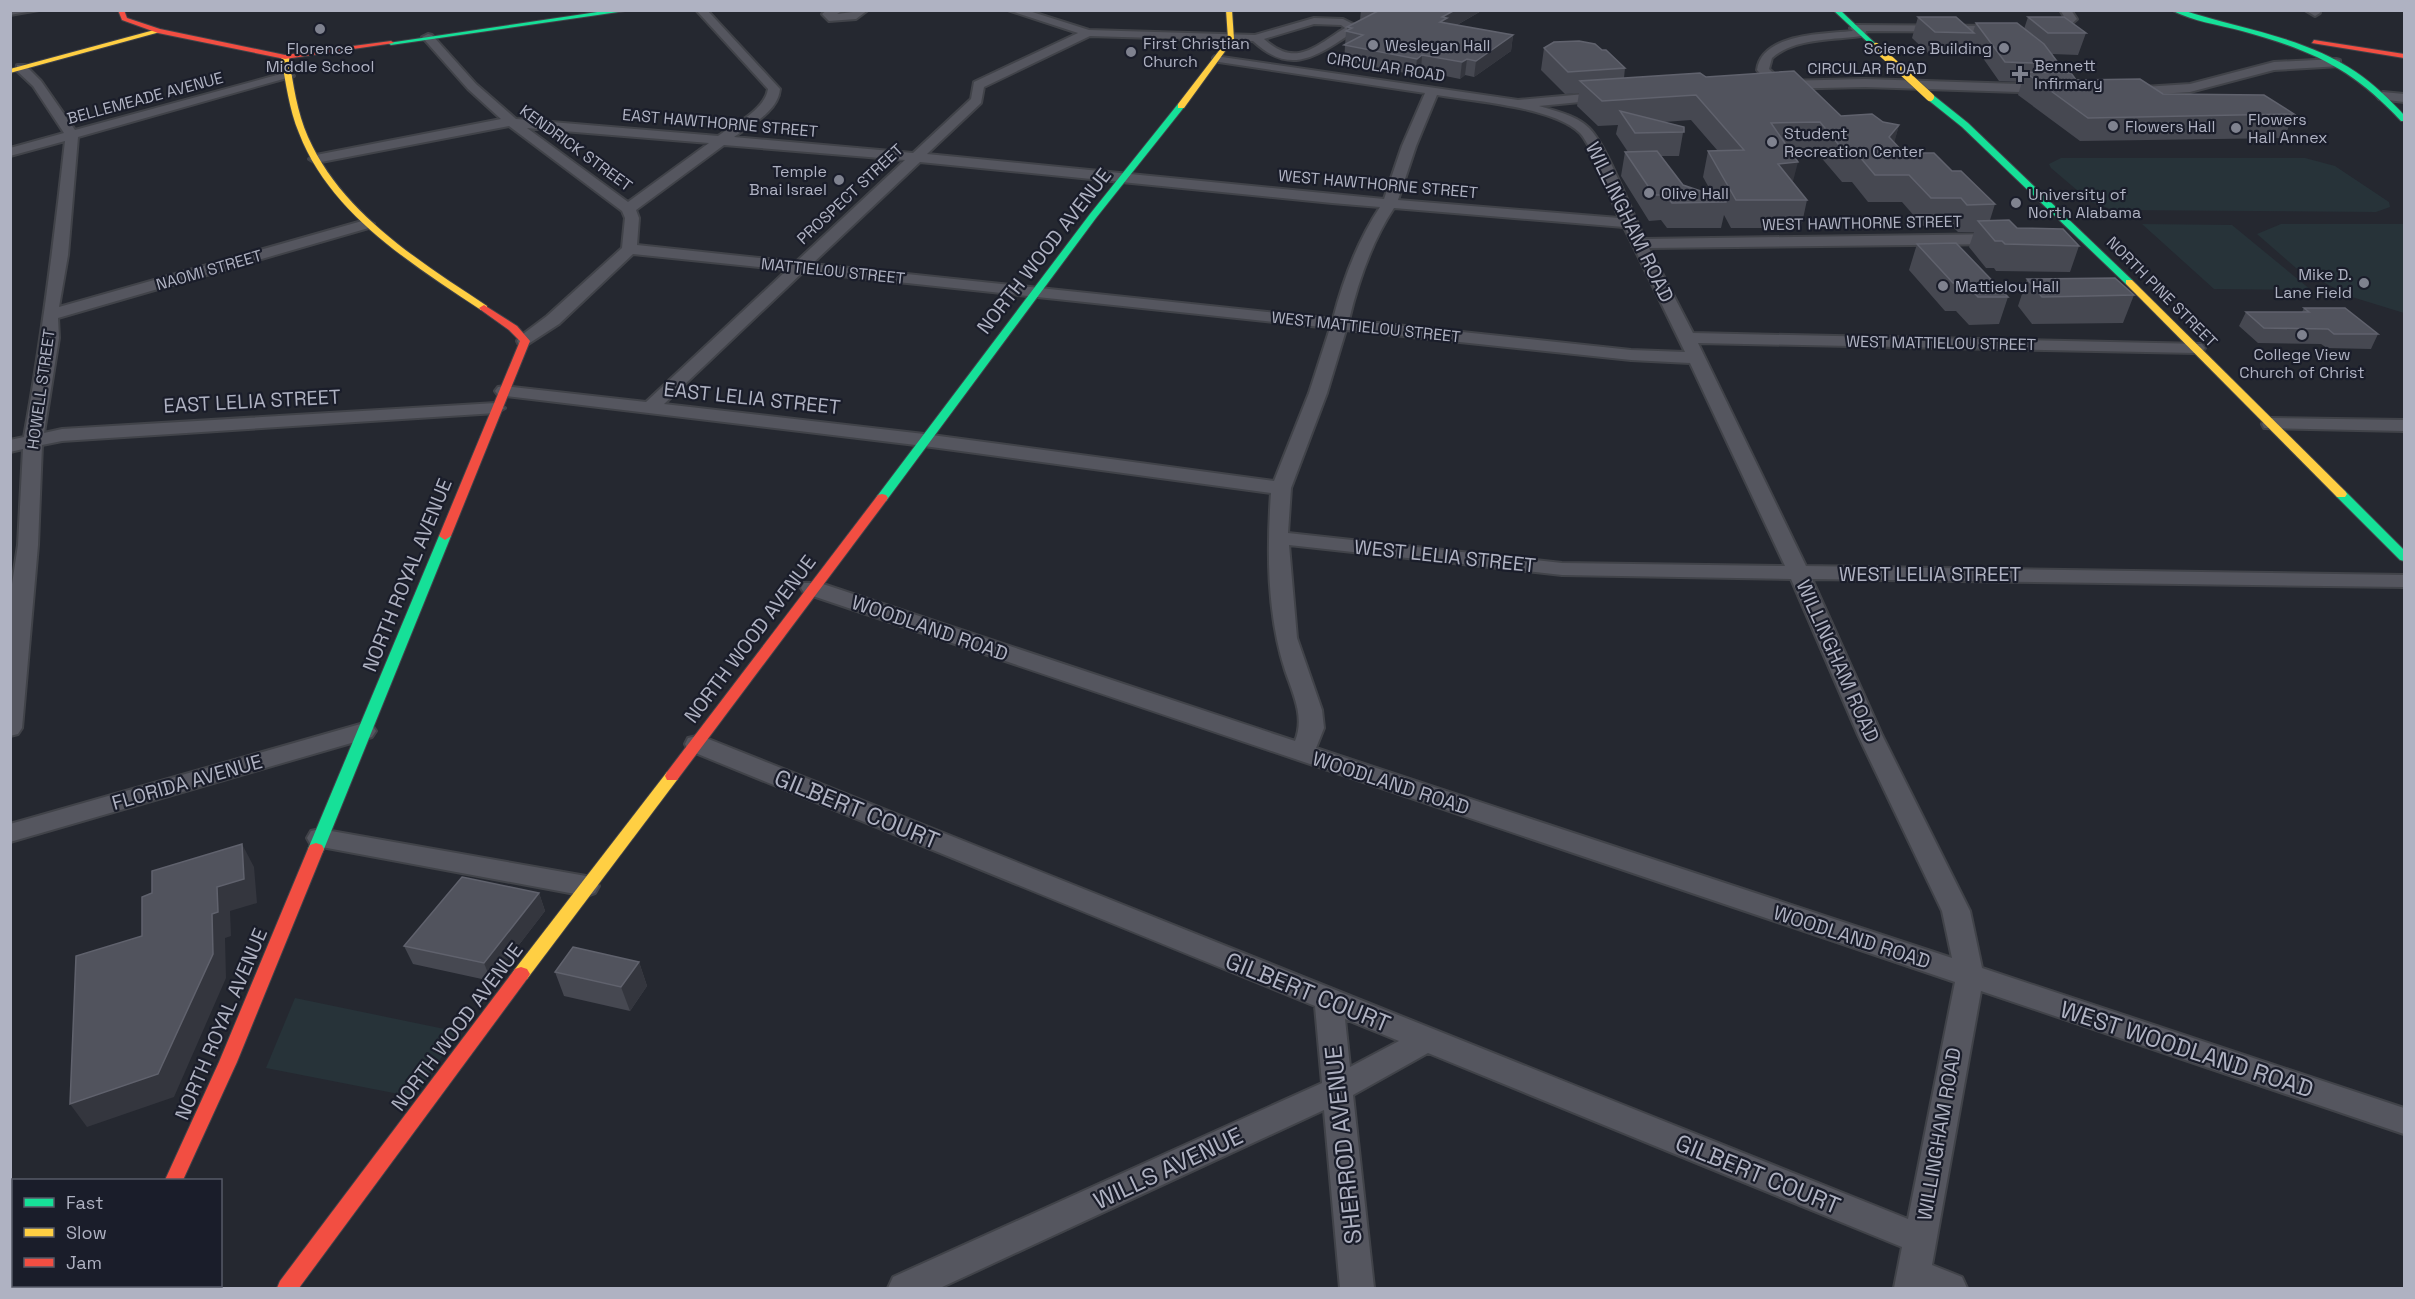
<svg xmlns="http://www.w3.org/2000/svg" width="2415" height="1299" font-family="'Space Grotesk',sans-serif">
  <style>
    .green { fill: #273339 }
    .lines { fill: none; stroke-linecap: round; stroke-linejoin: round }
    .street-casing { stroke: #414349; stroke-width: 4 }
    .fast-casing { stroke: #414349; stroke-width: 2 }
    .slow-casing { stroke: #414349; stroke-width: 2 }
    .jam-casing { stroke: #414349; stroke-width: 2 }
    .street { fill: #55565f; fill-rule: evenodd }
    .fast { fill: #16e098; fill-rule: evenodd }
    .slow { fill: #ffcf43; fill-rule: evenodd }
    .jam { fill: #f24e42; fill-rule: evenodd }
    .slow-bridge-casing { stroke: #414349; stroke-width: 9; stroke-linecap: butt }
    .slow-bridge { stroke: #ffcf43; stroke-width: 8 }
    .wall { fill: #464851; fill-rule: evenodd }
    .shaded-wall { fill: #34363e }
    .building { fill: #51535d; stroke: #60626d; stroke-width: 1.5 }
    .poi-dot { fill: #7f828f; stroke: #1a1d2a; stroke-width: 2 }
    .labels { text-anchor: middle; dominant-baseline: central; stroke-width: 4.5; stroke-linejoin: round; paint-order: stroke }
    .far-poi-label { font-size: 16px; fill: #afb2c2; stroke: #1a1d2a; text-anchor: start }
    .far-street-label { font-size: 16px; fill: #afb2c2; stroke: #1a1d2a }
    .street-label { font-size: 20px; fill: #afb2c2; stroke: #1a1d2a }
    .near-street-label { font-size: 24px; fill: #afb2c2; stroke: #1a1d2a }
  </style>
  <rect width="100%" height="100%" fill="#252830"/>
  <!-- green -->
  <g class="green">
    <polygon points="2061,158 2305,158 2335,166 2389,202 2390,207 2376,212 2114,210 2091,202 2051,168 2049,164"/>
    <polygon points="2142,224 2232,225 2311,290 2214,289"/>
    <polygon points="2281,224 2404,224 2404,313 2352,297 2296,268 2257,234"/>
    <polygon points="295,998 459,1032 414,1097 266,1068"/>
  </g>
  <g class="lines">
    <defs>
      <g id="street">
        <polygon points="10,10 39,10 10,15"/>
        <path d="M696,10H707L780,89C778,112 750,125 734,137L913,153L971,99L974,82L1078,33L1008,10H1026L1089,30L1255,35L1314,18L1343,19L1357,26V30C1318,54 1293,78 1253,41L1090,36L984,87L981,103L927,154L1384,199L1402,146L1425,93L1219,62L1213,58L1215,56L1518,100L1607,92L1613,96L1611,99L1539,106C1555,111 1576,115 1589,128C1608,147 1631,212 1645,239L2001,234L2009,239L2001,244L1649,248L1693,333L2202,344L2205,348L2202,352L2196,353L1698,343L1806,566L2404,575V587L1812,579L1882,735L1970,911L1982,968L2404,1108V1134L1981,991L1932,1265L1962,1277L1967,1288H1894L1902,1247L1428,1053L1353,1095L1374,1288H1340L1324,1110L940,1288H888L893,1277L1322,1083L1315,1006L688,750L685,744L688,738L697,736L706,738L1908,1219L1955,982L804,593L801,588L804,583H820L1295,741C1305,717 1293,694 1285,670C1267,614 1267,551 1271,493L924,446L498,395L495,391L498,387L504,386L646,402L787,270L633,254L559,324L525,346L519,345L517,341L519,337L547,316L622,248L625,218L622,211L509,126L316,163L309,159L316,155L501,119L468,89L422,37L428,34L432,35L476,84L516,119L718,136C734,125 765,110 768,89ZM1314,24L1341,25L1345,28C1314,47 1296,68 1264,39ZM1437,95C1473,101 1554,107 1580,133C1594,149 1610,197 1619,218L1398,200L1416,146ZM527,128L709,143L628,202ZM724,145L905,160L796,262L637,245L639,218L636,210ZM920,162L1332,203L1380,207C1358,240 1343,280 1333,319L812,264ZM1394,208L1624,227L1685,352L1631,350L1349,320C1358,282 1372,241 1394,208ZM803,272L1330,328L1309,393L1274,481L924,434L664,404ZM1346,330L1631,360L1690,363L1785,566L1562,563L1288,533L1291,488L1327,393ZM1289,545L1562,575L1791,579L1858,735L1942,911L1952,958L1316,748L1324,728L1322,710L1297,638ZM1345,1019L1399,1041L1350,1067Z"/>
        <polygon points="827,10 844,10 837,14 868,10 856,19 829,21 822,14"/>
        <polygon points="2060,10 2071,10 2077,19 2068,27 2037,30 2037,26 2061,22 2065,18"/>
        <polygon points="2305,10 2319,10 2320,13 2315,16"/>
        <path d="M1856,25L2005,26L2011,29L2005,32L1866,31L1865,35L1861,36C1833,40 1794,38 1772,58L1769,69L1782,81L1865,79L2050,85L2056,89L2050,93L1865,87L1777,89L1773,88L1757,70C1762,33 1824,34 1853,31L1850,28Z"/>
        <polygon points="2336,59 2340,60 2340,66 2274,70 2190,92 2128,96 2122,92 2128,88 2190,84 2274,62"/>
        <path d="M17,65H25L41,81L75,130L288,72L294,76L78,137L68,255L59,307L362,221L367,220L374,224L372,227L58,318L59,338L44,433L62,429L496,403L505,408L496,413L62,441L42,445L38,545L22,728L18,734L10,736V597L18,545L23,449L10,452V440L24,437C42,339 54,241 65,141L10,156V148L64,133L33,86L17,71Z"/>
        <polygon points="2383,92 2404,94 2404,102 2379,99 2377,96"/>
        <polygon points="2271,418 2404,420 2404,431 2264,428 2262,424 2264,420"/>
        <polygon points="364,723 372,725 376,731 372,737 10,842 10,824"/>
        <polygon points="320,829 586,876 595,879 599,886 595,893 586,896 311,845 307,838 311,831"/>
        <polygon points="85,1286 139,1286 138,1288 84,1288"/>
      </g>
      <g id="fast">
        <polygon points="611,10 632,10 391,45 388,43"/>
        <polygon points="1833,10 1840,10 1878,46 1878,48 1874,48"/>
        <path d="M2171,10H2182C2240,29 2305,37 2356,72C2374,84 2390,100 2404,115V121H2401C2352,68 2311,50 2242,31C2219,25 2192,21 2171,10Z"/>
        <polygon points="1927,95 1933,95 1968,123 2132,280 2132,284 2126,284 1962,127 1927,99"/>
        <polygon points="1178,104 1185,106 1096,218 886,501 878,501 876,498 878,495 1090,214"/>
        <polygon points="2341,490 2345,491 2404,550 2404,561 2400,560 2337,497 2335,494"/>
        <polygon points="445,532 451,536 324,849 322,853 310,853 308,849 439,536"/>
      </g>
      <g id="slow">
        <polygon points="1226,10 1232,10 1234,39 1184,108 1178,108 1178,104 1228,39"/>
        <polygon points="158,29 160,32 10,73 10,69"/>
        <path d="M285,55L289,57C293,84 297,112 308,137C342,214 421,262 487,306V310H481C412,264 330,214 299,133C289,109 286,83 281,57Z"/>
        <polygon points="2126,280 2132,280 2345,491 2347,494 2345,497 2337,497 2126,284"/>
        <polygon points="672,771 677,772 679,776 677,780 527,979 521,981 515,979 512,974 515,969 667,772"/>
      </g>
      <g id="jam">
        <polygon points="118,10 124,10 127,18 160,29 285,55 391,41 394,43 285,59 158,33 122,20"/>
        <polygon points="2314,40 2404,54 2404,58 2312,43"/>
        <polygon points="484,305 517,326 530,341 451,536 445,540 439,536 520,341 509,330 481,310 479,308"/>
        <polygon points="882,494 886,495 888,498 886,501 677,780 667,780 665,776 667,772 878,495"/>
        <polygon points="316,843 322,845 324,849 237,1062 183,1180 165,1180 219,1062 308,849 310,845"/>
        <polygon points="521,967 527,969 530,974 527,979 299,1288 277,1288 280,1281 515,969"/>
        <polygon points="117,1286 137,1286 136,1288 116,1288"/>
      </g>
    </defs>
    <!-- street casing -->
    <use href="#street" class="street-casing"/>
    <!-- fast casing -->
    <use href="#fast" class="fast-casing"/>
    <!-- slow casing -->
    <use href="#slow" class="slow-casing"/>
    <!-- jam casing -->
    <use href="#jam" class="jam-casing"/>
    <!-- street -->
    <use href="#street" class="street"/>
    <!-- fast -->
    <use href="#fast" class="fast"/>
    <!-- slow -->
    <use href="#slow" class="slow"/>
    <!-- jam -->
    <use href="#jam" class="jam"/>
    <defs>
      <polyline id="slow-bridge" points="1876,47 1930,97"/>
    </defs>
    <!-- slow-bridge casing -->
    <use href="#slow-bridge" class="slow-bridge-casing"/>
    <!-- slow-bridge -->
    <use href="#slow-bridge" class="slow-bridge"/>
  </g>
  <!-- wall -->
  <g class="wall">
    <polygon points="1361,10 1483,10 1457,25 1513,35 1511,51 1474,77 1465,75 1460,79 1421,71 1415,75 1344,61 1346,31 1347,31 1347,27 1360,20"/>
    <polygon points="1918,17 1973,32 1976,23 2024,29 2028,17 2086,33 2078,55 2052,54 2059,64 2056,73 2076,80 2294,114 2284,138 2080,141 2018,95 2022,82 1999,81 1971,41 1968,54 1929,54 1912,38"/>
    <path d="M1544,48L1602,50L1625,68L1624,78L1706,77L1841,116L1883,122L1899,125L1894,142L1904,153L1952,171L1995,204L1990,220L2079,246L2070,272L1996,271L1994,268H1986L1969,247L1974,232H1958L1952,226H1923L1902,202H1868L1852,182H1842L1813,148H1788L1793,182L1807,200L1801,228H1731L1724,215L1721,228H1667L1661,220L1649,221L1621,176L1625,152H1628L1616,134L1618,125L1598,126L1577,106L1579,93L1565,94L1541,70ZM1691,120L1717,150L1708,151L1703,177L1713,195L1683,185L1661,156H1679L1684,127L1664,122Z"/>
    <polygon points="1917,244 2008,297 1999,324 1969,325 1956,311 1945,311 1909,270"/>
    <polygon points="2027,279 2134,295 2123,323 2032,324 2018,306"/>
    <polygon points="2304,308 2378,334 2371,349 2327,348 2321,344 2258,343 2239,326 2246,312 2302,312"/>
    <polygon points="539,893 545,911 491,981 413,964 404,946"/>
    <polygon points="639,962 647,986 630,1011 564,996 555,972"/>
  </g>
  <!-- shaded-wall -->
  <g class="shaded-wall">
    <polygon points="1455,10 1483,10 1446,31 1440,22 1442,17"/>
    <polygon points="1513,35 1511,51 1474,77 1476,61"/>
    <polygon points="1422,55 1421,71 1415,75 1417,59"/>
    <polygon points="1467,59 1465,75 1460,79 1462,62"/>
    <polygon points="1899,125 1892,151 1889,137"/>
    <polygon points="1798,162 1791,189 1778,164"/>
    <polygon points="242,844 254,867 257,903 230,911 231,936 225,938 226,978 174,1097 87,1127 70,1104 212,914 217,887"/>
    <polygon points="539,893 545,911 491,981 484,963"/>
    <polygon points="639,962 647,986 630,1011 621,987"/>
  </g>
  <!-- building -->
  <g class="building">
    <polygon points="1377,10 1455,10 1442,17 1447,18 1440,22 1513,35 1476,61 1467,59 1462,62 1422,55 1417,59 1344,45 1363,35 1346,31 1352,28 1347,27 1378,11"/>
    <polygon points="1918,17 1956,17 1974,33 1935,32"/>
    <polygon points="2028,17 2064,17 2086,33 2048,33"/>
    <polygon points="1976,23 2017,23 2044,44 2059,64 2005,62"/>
    <polygon points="1579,41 1595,44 1602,50 1606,50 1625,68 1568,72 1544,48 1554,42"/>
    <polygon points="1794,71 1841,116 1872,114 1883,122 1899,125 1889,137 1904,153 1934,153 1952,171 1961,171 1995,204 1967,205 1961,198 1931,198 1909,175 1875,175 1859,156 1848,156 1820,122 1771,123 1798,162 1778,164 1807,200 1736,200 1708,151 1744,150 1696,95 1602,101 1580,81 1700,73 1706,77"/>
    <polygon points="2025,72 2071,73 2076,80 2140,79 2163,94 2264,95 2294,114 2088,118"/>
    <polygon points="1620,111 1684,127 1684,132 1635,133"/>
    <polygon points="1657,151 1683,185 1727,200 1726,202 1672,203 1665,195 1654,195 1625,152"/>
    <polygon points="2009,220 2017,228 2063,229 2079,246 2005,244 2002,241 1995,241 1978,221"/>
    <polygon points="1956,243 2008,297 1978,297 1965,283 1953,283 1917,244"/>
    <polygon points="2115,278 2134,295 2042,297 2027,279"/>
    <polygon points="2304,308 2345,308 2378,334 2334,334 2328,329 2264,328 2246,312 2309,312"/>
    <polygon points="242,844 244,879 217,887 218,912 212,914 213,954 158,1074 70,1104 76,956 142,936 142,897 152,893 152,871"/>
    <polygon points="462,877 539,893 484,963 404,946"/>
    <polygon points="573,947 639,962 621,987 555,972"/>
  </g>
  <!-- markers -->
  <g class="poi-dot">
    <circle cx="320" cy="29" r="6"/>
    <circle cx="1373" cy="45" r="6"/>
    <circle cx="2004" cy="48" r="6"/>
    <circle cx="1131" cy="52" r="6"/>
    <path d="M2017 65h6v6h6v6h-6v6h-6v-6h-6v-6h6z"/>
    <circle cx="2113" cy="126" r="6"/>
    <circle cx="2236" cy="128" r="6"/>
    <circle cx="1772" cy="142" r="6"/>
    <circle cx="839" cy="180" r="6"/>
    <circle cx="1649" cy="193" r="6"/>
    <circle cx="2016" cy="203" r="6"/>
    <circle cx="2364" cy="283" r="6"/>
    <circle cx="1943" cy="286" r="6"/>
    <circle cx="2302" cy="335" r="6"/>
  </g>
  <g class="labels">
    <!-- far-poi labels -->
    <g class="far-poi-label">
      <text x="1143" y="43">First Christian<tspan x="1143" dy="18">Church</tspan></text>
      <text x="1385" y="45">Wesleyan Hall</text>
      <text x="320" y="48" text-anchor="middle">Florence<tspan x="320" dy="18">Middle School</tspan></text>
      <text x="1992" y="48" text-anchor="end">Science Building</text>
      <text x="2034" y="65">Bennett<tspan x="2034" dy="18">Infirmary</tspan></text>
      <text x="2248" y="119">Flowers<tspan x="2248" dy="18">Hall Annex</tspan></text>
      <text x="2125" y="126">Flowers Hall</text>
      <text x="1784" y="133">Student<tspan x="1784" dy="18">Recreation Center</tspan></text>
      <text x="827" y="171" text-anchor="end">Temple<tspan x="827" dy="18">Bnai Israel</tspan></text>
      <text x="1661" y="193">Olive Hall</text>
      <text x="2028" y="194">University of<tspan x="2028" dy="18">North Alabama</tspan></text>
      <text x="2352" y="274" text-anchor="end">Mike D.<tspan x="2352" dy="18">Lane Field</tspan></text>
      <text x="1955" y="286">Mattielou Hall</text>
      <text x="2302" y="354" text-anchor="middle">College View<tspan x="2302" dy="18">Church of Christ</tspan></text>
    </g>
    <!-- far-street labels -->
    <g class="far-street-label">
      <text transform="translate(1386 67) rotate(9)">CIRCULAR ROAD</text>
      <text x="1867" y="68">CIRCULAR ROAD</text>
      <text transform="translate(145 98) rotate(-15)">BELLEMEADE AVENUE</text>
      <text transform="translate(720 123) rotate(5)">EAST HAWTHORNE STREET</text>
      <text transform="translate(576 148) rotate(36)">KENDRICK STREET</text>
      <text transform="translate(1378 184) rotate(5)">WEST HAWTHORNE STREET</text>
      <text transform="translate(850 194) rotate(-43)">PROSPECT STREET</text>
      <text transform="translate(1862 223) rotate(-1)">WEST HAWTHORNE STREET</text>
      <text transform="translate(209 270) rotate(-16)">NAOMI STREET</text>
      <text transform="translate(833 271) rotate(6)">MATTIELOU STREET</text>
      <text transform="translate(2162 292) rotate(45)">NORTH PINE STREET</text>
      <text transform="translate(1366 327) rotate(6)">WEST MATTIELOU STREET</text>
      <text transform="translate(1941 343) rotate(1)">WEST MATTIELOU STREET</text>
      <text transform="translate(41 389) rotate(-82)">HOWELL STREET</text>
    </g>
    <!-- street labels -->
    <g class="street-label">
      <text transform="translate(1630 222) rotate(64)">WILLINGHAM ROAD</text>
      <text transform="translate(1044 251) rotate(-52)">NORTH WOOD AVENUE</text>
      <text transform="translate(752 398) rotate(6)">EAST LELIA STREET</text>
      <text transform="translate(252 401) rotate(-3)">EAST LELIA STREET</text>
      <text transform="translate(1445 556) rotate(6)">WEST LELIA STREET</text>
      <text x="1930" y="574">WEST LELIA STREET</text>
      <text transform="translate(407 575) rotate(-68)">NORTH ROYAL AVENUE</text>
      <text transform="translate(930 628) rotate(19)">WOODLAND ROAD</text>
      <text transform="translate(750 639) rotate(-53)">NORTH WOOD AVENUE</text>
      <text transform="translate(1838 661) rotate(66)">WILLINGHAM ROAD</text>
      <text transform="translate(187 782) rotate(-16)">FLORIDA AVENUE</text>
      <text transform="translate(1391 783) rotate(18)">WOODLAND ROAD</text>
      <text transform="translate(1852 937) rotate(18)">WOODLAND ROAD</text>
      <text transform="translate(221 1024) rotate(-67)">NORTH ROYAL AVENUE</text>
      <text transform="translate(457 1027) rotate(-53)">NORTH WOOD AVENUE</text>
      <text transform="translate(1939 1134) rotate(-80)">WILLINGHAM ROAD</text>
    </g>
    <!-- near-street labels -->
    <g class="near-street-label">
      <text transform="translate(857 809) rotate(22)">GILBERT COURT</text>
      <text transform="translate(1308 992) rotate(22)">GILBERT COURT</text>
      <text transform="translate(2187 1049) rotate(18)">WEST WOODLAND ROAD</text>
      <text transform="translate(1343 1145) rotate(-96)">SHERROD AVENUE</text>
      <text transform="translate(1168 1168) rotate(-25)">WILLS AVENUE</text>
      <text transform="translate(1758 1174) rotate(22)">GILBERT COURT</text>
    </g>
  </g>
  <!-- border -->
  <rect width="2415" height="1299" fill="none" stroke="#afb2c2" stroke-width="24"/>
  <!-- legend -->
  <rect x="12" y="1179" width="210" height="108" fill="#1a1d2a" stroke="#565967" stroke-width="1.5"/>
  <rect x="24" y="1198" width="30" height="9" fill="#16e098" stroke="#565967" stroke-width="1.5"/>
  <text x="66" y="1209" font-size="18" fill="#afb2c2">Fast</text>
  <rect x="24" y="1228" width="30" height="9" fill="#ffcf43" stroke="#565967" stroke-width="1.5"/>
  <text x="66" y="1239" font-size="18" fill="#afb2c2">Slow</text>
  <rect x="24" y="1258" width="30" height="9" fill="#f24e42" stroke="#565967" stroke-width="1.5"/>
  <text x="66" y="1269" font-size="18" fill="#afb2c2">Jam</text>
</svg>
